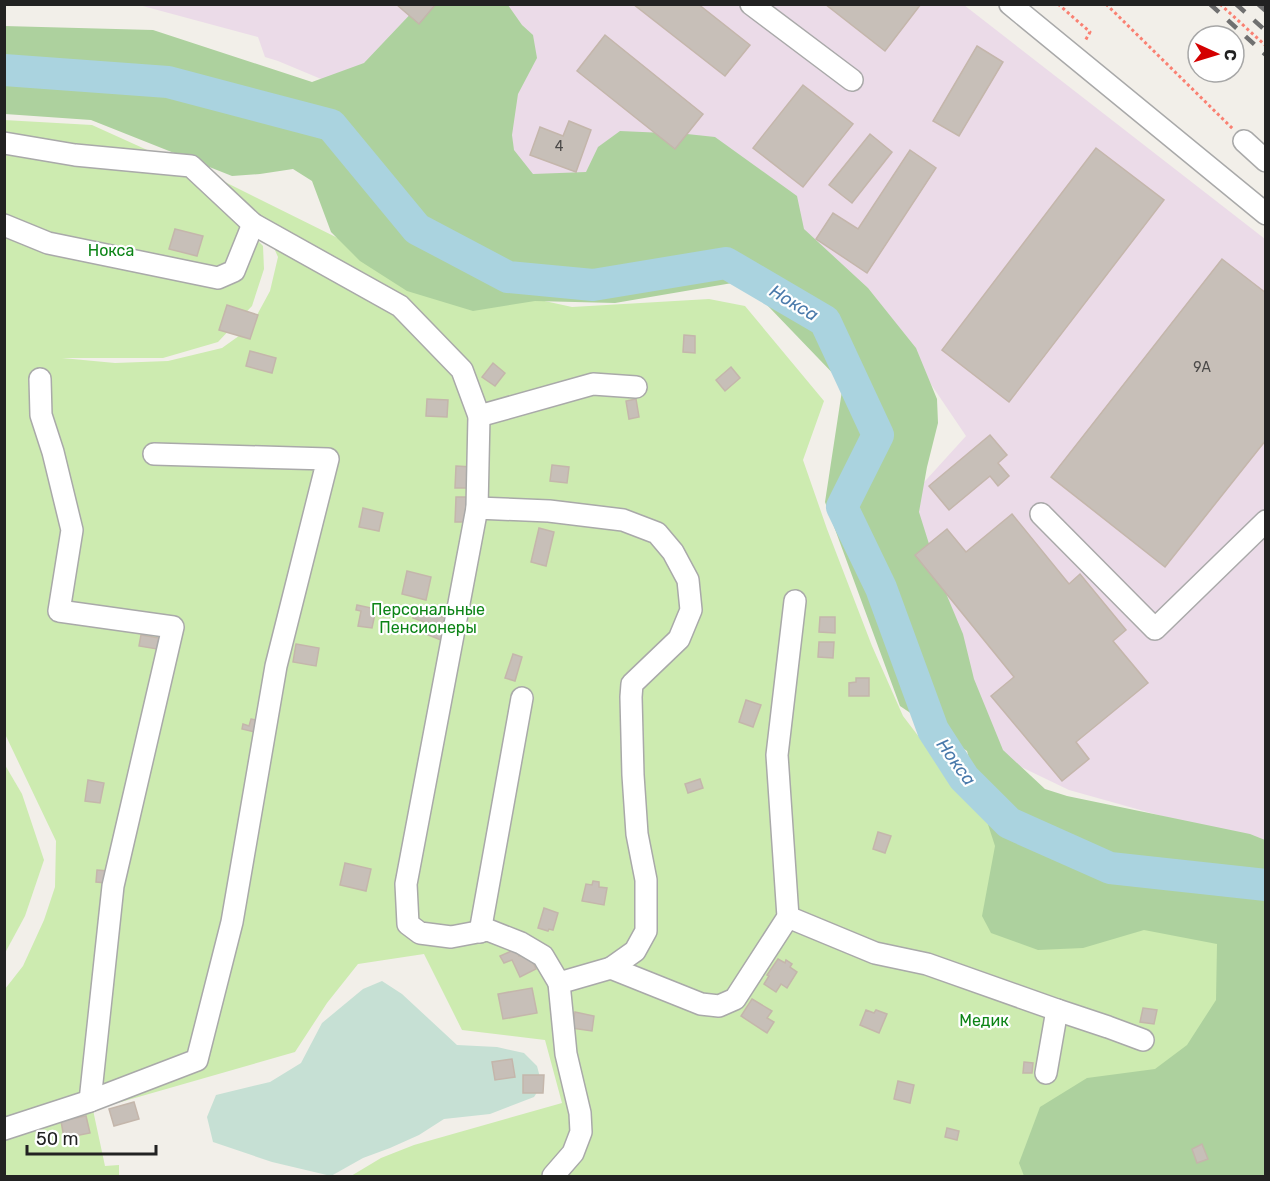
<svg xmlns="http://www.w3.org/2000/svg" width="1270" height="1181" font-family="Rubik,sans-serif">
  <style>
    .industrial { fill: #ebdbe8 }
    .grass { fill: #cdebb0 }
    .forest { fill: #add19e }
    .wetland { fill: #c6e0d4 }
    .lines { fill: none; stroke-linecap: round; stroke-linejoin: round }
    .river { stroke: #aad3df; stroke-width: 32 }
    .building { fill: #c7bfb8; stroke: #c4b6ab; stroke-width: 1.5 }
    .minor-casing { stroke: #a9a9a9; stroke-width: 24 }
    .path { stroke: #fa8072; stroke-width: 3; stroke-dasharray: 3 3; stroke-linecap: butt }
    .minor { stroke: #fff; stroke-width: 21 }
    .rail { stroke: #707070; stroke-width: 4.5; stroke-dasharray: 12 12; stroke-linecap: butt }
    .labels { text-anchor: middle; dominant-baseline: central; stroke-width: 4.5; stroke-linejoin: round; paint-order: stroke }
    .number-label { font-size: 14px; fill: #4b4948 }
    .park-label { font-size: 16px; fill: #0c8416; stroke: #fff }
    .water-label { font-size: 18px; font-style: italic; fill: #4a7aab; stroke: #fff }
  </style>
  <rect width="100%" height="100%" fill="#f2efe9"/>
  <!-- industrial -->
  <polygon class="industrial" points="139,5 964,5 1265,239 1265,845 1069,790 988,751 897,512 966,436 872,297 529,180 357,94 278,61 265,57 258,37"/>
  <!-- grass -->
  <g class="grass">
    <polygon points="4,120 92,125 187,168 263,246 264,269 252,306 218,342 163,358 62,358 115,363 168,361 222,348 250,328 270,291 278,257 263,223 221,180 370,254 472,285 572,307 709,299 745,306 824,401 803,460 827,529 872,646 903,716 961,792 1085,901 1265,932 1265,1176 351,1176 381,1158 414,1145 562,1103 545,1040 462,1030 424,954 358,964 327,1003 295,1052 93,1110 105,1166 119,1165 119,1176 5,1176 5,989 23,966 44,920 55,887 56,841 5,734"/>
    <polygon points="5,765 22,794 44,860 25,916 5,953"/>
  </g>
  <!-- forest -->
  <polygon class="forest" points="419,5 508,5 522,25 533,35 537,58 518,94 512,135 514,150 533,174 586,172 598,147 620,131 687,134 715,137 797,196 804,229 868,288 916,348 937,399 938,423 927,467 919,512 940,579 963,634 974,679 1003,750 1045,789 1067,796 1250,834 1265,840 1265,1176 1024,1176 1019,1163 1040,1107 1087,1078 1155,1069 1187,1045 1216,1000 1217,944 1144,930 1083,948 1038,950 991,933 982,916 995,846 981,803 967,751 900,706 825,502 843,384 744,281 615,303 535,301 473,311 407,291 360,261 331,232 312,181 293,169 260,174 232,176 91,120 5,114 4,26 153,30 312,82 364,63"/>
  <!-- wetland -->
  <polygon class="wetland" points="382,981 402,994 457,1045 497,1047 524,1053 537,1066 542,1085 534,1097 490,1114 444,1119 419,1135 390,1148 363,1158 331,1176 272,1162 213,1142 207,1117 216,1095 270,1082 301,1063 322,1023 363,989"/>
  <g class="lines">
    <!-- river -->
    <polyline class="river" points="4,70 168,82 331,125 417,229 508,277 593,285 726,263 825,321 878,435 842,507 881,588 933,730 964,778 1009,823 1110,868 1266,885"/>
  </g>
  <!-- building -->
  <g class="building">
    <polygon points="396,4 436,4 419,24"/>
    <polygon points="633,4 698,4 750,45 725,76"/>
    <polygon points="825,4 921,4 885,51"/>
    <polygon points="605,35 703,114 675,149 577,71"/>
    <polygon points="977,46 1003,62 959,136 933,121"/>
    <polygon points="803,85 853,124 803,187 753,148"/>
    <polygon points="569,121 591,130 576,172 530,155 540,127 563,136"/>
    <polygon points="870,134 892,152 852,203 829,185"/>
    <polygon points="1096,148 1164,200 1009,402 942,350"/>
    <polygon points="910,150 936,168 867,273 816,239 833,213 858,229"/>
    <polygon points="175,229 203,236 197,256 169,249"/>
    <polygon points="1222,259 1266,293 1266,440 1165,567 1051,477"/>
    <polygon points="227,305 258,315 250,339 219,330"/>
    <polygon points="684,335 695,336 695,353 683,352"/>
    <polygon points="250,351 276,358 272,373 246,366"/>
    <polygon points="493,363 505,373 495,386 482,377"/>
    <polygon points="731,367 740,378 725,391 716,380"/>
    <polygon points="427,399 448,400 447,417 426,416"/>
    <polygon points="636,399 639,417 629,419 626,401"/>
    <polygon points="990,435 1007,455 998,463 1009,476 998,486 990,476 949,510 929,486"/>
    <polygon points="552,465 569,467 567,483 550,481"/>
    <polygon points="456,466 472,467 471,488 455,488"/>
    <polygon points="456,497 473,497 472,522 455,522"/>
    <polygon points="363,508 383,513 379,531 359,527"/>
    <polygon points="1012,514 1069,584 1080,574 1126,630 1113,641 1148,683 1076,742 1089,759 1062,781 991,696 1014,677 915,555 947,529 966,552"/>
    <polygon points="539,528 554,532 546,566 531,562"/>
    <polygon points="407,571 431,577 426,600 402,594"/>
    <polygon points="357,605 376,609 372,628 358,626 361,611 356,610"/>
    <polygon points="416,608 448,619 441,640 426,634 430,624 413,618"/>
    <polygon points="820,617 835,617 835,633 819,632"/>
    <polygon points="141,635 159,638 157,649 139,646"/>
    <polygon points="819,642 834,642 833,658 818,657"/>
    <polygon points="296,644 319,648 316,666 293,662"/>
    <polygon points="513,654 522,657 515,681 505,678"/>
    <polygon points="856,678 869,678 869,696 849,696 849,683 856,682"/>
    <polygon points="746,700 761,705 753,727 739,722"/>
    <polygon points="251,719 262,721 259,733 242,729 243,724 249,726"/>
    <polygon points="700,779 703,788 688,793 685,784"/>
    <polygon points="88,780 104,783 100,803 85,801"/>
    <polygon points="878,832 891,836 885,853 873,849"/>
    <polygon points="345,863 371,869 366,891 340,885"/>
    <polygon points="97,870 108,871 106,883 96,882"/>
    <polygon points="593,881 599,882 599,887 607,888 604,905 582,901 586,884 592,885"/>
    <polygon points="544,908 558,913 553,930 549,929 548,931 538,928"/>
    <polygon points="516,949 519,956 528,952 536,969 520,977 512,960 504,963 500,956"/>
    <polygon points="778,959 785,963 786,960 792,964 790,967 797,972 787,988 781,984 776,992 764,984 769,976 767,975"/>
    <polygon points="532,988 537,1013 503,1019 498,994"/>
    <polygon points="752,999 772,1011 767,1018 774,1022 767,1033 741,1016"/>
    <polygon points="1143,1008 1157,1010 1154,1024 1140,1022"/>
    <polygon points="866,1010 874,1013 876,1010 887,1014 879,1033 860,1025"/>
    <polygon points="575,1012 594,1016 592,1031 572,1028"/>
    <polygon points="512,1059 515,1077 495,1080 492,1062"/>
    <polygon points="1024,1062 1033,1063 1032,1073 1023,1073"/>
    <polygon points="523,1075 544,1075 543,1093 523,1093"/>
    <polygon points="898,1081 914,1085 910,1103 894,1099"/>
    <polygon points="134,1102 139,1119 114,1126 109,1109"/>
    <polygon points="86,1116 90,1133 64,1138 61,1121"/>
    <polygon points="947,1128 959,1131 957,1140 945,1137"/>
    <polygon points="1202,1144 1208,1159 1197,1163 1192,1149"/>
  </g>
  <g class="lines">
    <defs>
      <g id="minor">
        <polyline points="751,4 852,80"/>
        <polyline points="1010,4 1266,214"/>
        <polyline points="1244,141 1266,161"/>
        <polyline points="4,143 75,155 191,166 253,224 400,306 462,370 479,416 477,508"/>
        <polyline points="4,225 48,243 218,278 234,271 253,224"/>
        <polyline points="40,379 41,415 53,452 72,530 59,611 173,627 113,886 90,1101"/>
        <polyline points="479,416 593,384 636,387"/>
        <polyline points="1041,514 1155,629 1266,521"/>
        <polyline points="788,917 875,953 927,964 1057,1010 1046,1073"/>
        <polyline points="480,932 522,698"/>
        <polyline points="559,983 543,956 521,943 488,930 451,937 420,933 408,924 406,884 477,508 549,511 623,520 657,533 673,552 688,580 691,610 679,639 632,684 631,697 633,775 637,834 646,880 646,931 635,951 611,968"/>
        <polyline points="1057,1010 1108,1027 1143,1040"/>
        <polyline points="4,1129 90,1101 197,1060 232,922 276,666 328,459 154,454"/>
        <polyline points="553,1176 573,1153 581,1132 580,1113 566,1054 559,983 611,968 701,1004 719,1006 735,999 788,917 777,755 795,601"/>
      </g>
    </defs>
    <!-- minor casing -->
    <use href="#minor" class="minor-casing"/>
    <!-- path -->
    <g class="path">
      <polyline points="1058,4 1090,32 1085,41"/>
      <polyline points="1106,4 1233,129"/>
      <polyline points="1220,4 1266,46"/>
    </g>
    <!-- minor -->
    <use href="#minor" class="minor"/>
    <!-- rail -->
    <g class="rail">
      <polyline points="1210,4 1266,55"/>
      <polyline points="1236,4 1266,31"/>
      <polyline points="1258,4 1266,11"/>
    </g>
  </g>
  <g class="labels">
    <!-- number labels -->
    <g class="number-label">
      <text x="559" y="146">4</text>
      <text x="1202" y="367">9А</text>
    </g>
    <!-- park labels -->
    <g class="park-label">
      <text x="111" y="250">Нокса</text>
      <text x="428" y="609">Персональные<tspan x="428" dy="18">Пенсионеры</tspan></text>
      <text x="984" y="1020">Медик</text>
    </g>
    <!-- water labels -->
    <g class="water-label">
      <text transform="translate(794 303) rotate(31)">Нокса</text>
      <text transform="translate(956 762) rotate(54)">Нокса</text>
    </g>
  </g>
  <!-- border -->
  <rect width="1270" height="1181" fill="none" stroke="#222222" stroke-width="12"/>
  <!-- north arrow -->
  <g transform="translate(1216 54) rotate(94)"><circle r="28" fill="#ffffff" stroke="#a7a7a7" stroke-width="1.5"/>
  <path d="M0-4.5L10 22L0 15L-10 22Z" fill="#d40000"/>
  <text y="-9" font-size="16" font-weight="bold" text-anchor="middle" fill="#222222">С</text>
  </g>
  <!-- scale -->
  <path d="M27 1145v9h129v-9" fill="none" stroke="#222222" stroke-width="3"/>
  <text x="36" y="1145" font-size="18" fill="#222222" stroke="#ffffff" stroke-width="4.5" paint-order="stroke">50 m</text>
</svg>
